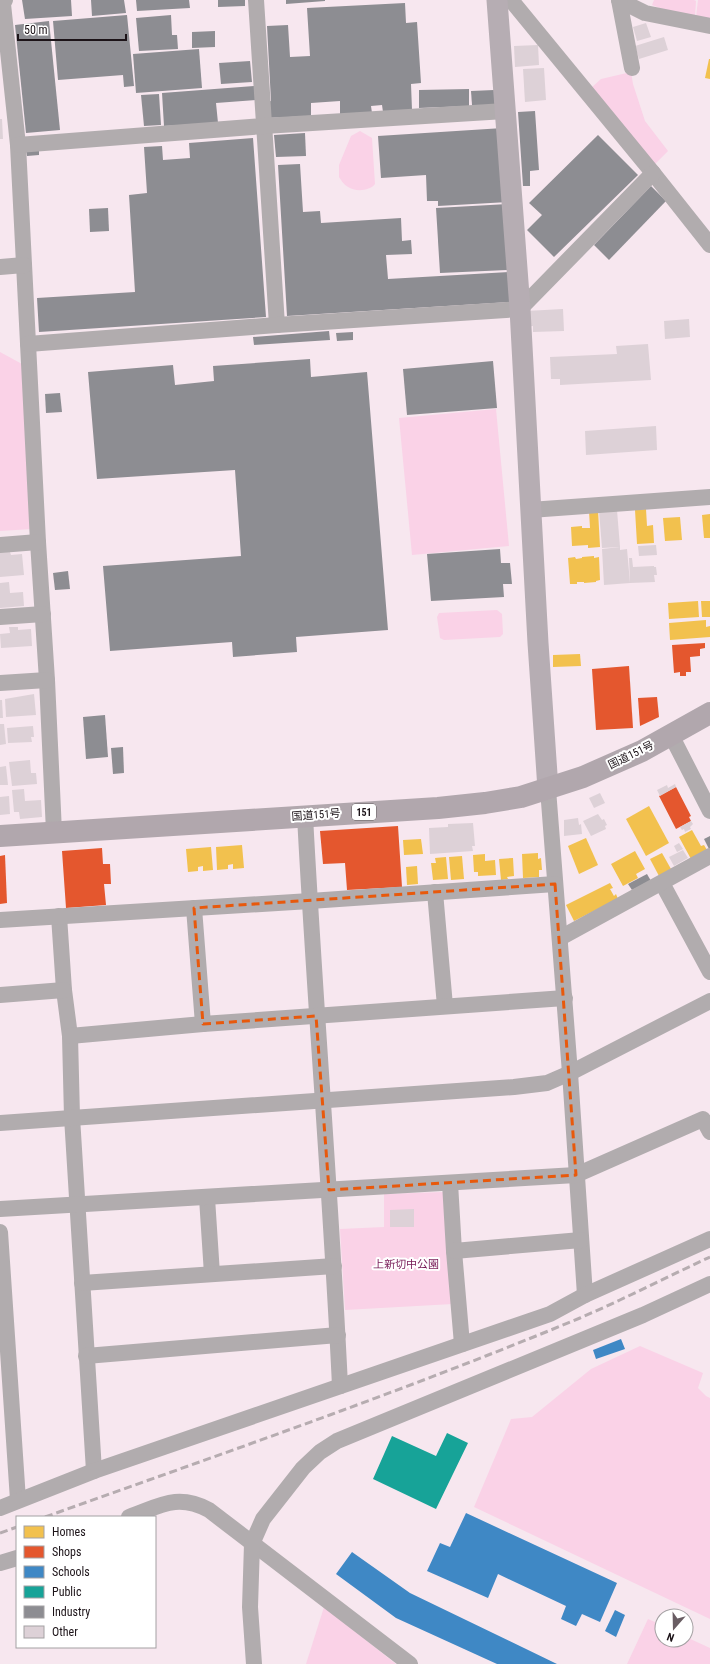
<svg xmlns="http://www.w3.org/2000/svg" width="710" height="1664" font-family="'Roboto Condensed','Noto Sans JP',sans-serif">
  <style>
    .green { fill: #fad2e7 }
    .homes { fill: #f2c14e }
    .shops { fill: #e4572e }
    .schools { fill: #3f88c5 }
    .public { fill: #17a398 }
    .industry { fill: #8d8d92 }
    .building { fill: #ddd1d7 }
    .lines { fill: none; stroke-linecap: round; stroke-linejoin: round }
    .minor { stroke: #b1acae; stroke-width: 16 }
    .major { stroke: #b6adb3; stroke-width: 21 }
    .highway { stroke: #b1a7ad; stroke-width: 22 }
    .rail { stroke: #b6acb0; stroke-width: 3; stroke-dasharray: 8 4; stroke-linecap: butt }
    .marked { fill: none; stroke: #e8590c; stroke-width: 3; stroke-dasharray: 8 5; stroke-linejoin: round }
    .labels { text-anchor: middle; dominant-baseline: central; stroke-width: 4; stroke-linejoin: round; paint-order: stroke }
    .shield { fill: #fff; stroke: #605a5d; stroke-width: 1 }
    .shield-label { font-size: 10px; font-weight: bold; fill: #1c1318 }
    .street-label { font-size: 11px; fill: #1c1318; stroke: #fff }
    .park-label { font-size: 11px; fill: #771a57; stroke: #fff }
  </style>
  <rect width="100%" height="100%" fill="#f7e7ef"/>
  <!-- green -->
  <g class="green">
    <polygon points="654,0 694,0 696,1 695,16 662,9 652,5"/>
    <polygon points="698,0 710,0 710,19 696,17"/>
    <polygon points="631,72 633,84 645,121 668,151 653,166 590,89 601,79"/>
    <path d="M360,131L372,138L375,184C370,191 355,192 348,187C344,185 341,180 339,177V165L351,136Z"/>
    <polygon points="0,352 22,364 32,529 0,531"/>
    <polygon points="496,409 509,546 412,555 399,418"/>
    <polygon points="497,610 502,614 503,634 500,637 444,640 440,638 437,617 439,613"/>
    <polygon points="444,1192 453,1304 345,1310 340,1229 384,1227 384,1194"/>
    <polygon points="640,1346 703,1373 698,1388 706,1396 710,1398 710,1619 474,1507 511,1419 532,1417 591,1369"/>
    <polygon points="324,1607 396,1664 306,1664"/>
    <polygon points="648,1619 662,1625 662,1640 686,1640 686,1637 710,1648 710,1664 627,1664"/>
  </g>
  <!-- homes -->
  <g class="homes">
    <polygon points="709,59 710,59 710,79 705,78"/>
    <polygon points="646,509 647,526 653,525 654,543 637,544 635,510"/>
    <polygon points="598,510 600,547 588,548 588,545 572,546 571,527 582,526 582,528 590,528 589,511"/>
    <polygon points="710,514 710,538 704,538 702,515"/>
    <polygon points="680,517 682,540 665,541 663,518"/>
    <polygon points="594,556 594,558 599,557 600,580 596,581 596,582 584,583 584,582 577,582 577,584 570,584 568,558 575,557 576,559 582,558 582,557"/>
    <polygon points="698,601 699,617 669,619 668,603"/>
    <polygon points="701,601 710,601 710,617 702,617"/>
    <polygon points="706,620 706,627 710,626 710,637 670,640 669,623"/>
    <polygon points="580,654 581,666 553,667 553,655"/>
    <polygon points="649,806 669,843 646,856 626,819"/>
    <polygon points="692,830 701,846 704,845 707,850 691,859 679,837"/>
    <polygon points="586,838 598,865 579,874 568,846"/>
    <polygon points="421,839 423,854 404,855 403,840"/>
    <polygon points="242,845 244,868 233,869 233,864 228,865 228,869 217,870 216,847"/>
    <polygon points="211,847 213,870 203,871 203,866 198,867 198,871 188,872 186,849"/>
    <polygon points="635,851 645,869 636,874 638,878 623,886 611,864"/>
    <polygon points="538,853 538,859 541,858 542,870 539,870 539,877 523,878 522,854"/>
    <polygon points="662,853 671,869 659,876 650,859"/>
    <polygon points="485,854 485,861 495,860 496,875 478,876 478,872 474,872 473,855"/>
    <polygon points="462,856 464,879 451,880 449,857"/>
    <polygon points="446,857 448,879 433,880 431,863 436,863 435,858"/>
    <polygon points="513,858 514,876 507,877 508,879 501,880 499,859"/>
    <polygon points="417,866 418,884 407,885 406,867"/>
    <polygon points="610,883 613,888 610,889 614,896 616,894 618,899 574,921 566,905"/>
  </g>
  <!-- shops -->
  <g class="shops">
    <polygon points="705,643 705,648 700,649 700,656 690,657 691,672 686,672 686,676 680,676 680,672 674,673 672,645"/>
    <polygon points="629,666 633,728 596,730 592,669"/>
    <polygon points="657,697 659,717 640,726 638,698"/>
    <polygon points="676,787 691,816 689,817 691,821 676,829 659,796"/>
    <polygon points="398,826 402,887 347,890 345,863 323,864 320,831"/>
    <polygon points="102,848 103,864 110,864 111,884 104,884 106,905 66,908 62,851"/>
    <polygon points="5,855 7,903 0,904 0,856"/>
  </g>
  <!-- schools -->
  <g class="schools">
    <polygon points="621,1339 625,1349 596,1359 593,1350"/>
    <polygon points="466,1513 617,1583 600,1622 582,1614 576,1626 561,1619 566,1606 498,1574 488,1598 427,1571 440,1543 450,1547"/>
    <polygon points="352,1552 410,1593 557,1664 497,1664 396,1618 336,1574"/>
    <polygon points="615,1610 625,1615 616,1637 605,1631"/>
  </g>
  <!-- public -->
  <polygon class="public" points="447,1433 468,1443 436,1509 373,1479 392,1436 436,1456"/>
  <!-- industry -->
  <g class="industry">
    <polygon points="22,0 71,0 72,16 25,19"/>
    <polygon points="91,0 124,0 126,13 92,16"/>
    <polygon points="136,0 189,0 190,8 137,11"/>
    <polygon points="218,0 245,0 245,6 218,7"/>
    <polygon points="286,0 325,0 325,1 286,4"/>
    <polygon points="405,3 406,23 417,22 421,83 411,84 412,110 383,112 382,105 371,106 372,113 340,115 340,101 311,103 311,116 266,118 265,102 271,101 267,26 288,25 290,57 310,56 307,8"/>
    <polygon points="127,15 134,86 124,87 123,75 58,80 53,21"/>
    <polygon points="171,15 172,35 177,35 178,49 139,51 136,18"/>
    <polygon points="49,21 60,130 26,133 15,25"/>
    <polygon points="215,31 215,47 192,48 192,32"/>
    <polygon points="199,49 202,88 136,93 133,54"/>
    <polygon points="250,61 252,82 221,84 219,63"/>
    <polygon points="254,86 256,100 216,103 218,123 164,126 162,93"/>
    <polygon points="469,89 469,106 419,108 419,90"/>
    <polygon points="494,90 495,105 472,105 471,91"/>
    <polygon points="159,94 161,125 144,126 141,95"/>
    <polygon points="535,111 539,170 530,171 530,186 523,186 518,112"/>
    <polygon points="503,128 508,202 438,206 438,201 427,201 426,175 381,178 378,136"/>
    <polygon points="305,133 306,156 276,157 274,135"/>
    <polygon points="598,135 638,175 554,257 527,230 542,215 529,203"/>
    <polygon points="253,138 266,317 39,332 37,298 135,292 129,195 147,193 144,147 162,146 163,160 190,158 189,143"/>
    <polygon points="39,148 39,155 27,156 26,150"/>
    <polygon points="300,164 303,212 320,211 321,223 401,218 402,241 411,240 412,254 386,255 388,279 509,272 511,302 287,316 278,165"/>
    <polygon points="651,186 666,201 609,260 594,245"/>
    <polygon points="508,204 507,270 440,273 436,208"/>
    <polygon points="108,208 109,231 90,232 89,209"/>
    <polygon points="329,331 330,340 254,345 253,337"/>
    <polygon points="353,332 353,340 337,341 336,333"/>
    <polygon points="310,359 311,377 367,372 388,630 296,637 297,652 233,657 232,642 110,651 103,566 241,556 235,470 97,479 88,372 173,365 175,385 214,381 213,366"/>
    <polygon points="493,361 497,408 407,415 403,369"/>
    <polygon points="60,393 62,412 46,413 45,394"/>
    <polygon points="500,549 501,563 510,563 512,584 503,584 504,597 431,601 427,554"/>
    <polygon points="68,571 70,589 55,590 53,573"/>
    <polygon points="105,715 108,757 86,759 83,717"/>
    <polygon points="123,747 124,773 113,774 111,748"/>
    <polygon points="710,836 710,851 704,839"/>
    <polygon points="647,874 651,881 632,890 628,884"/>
  </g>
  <!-- building -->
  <g class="building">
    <polygon points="646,23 651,37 637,41 633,27"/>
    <polygon points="664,37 668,50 639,59 635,46"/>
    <polygon points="538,45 539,65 515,67 514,46"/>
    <polygon points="544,68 546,100 525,102 523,69"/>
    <polygon points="0,119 2,119 3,139 0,139"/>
    <polygon points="563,309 564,331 533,332 533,326 527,327 526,311"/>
    <polygon points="689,319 690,337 665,339 664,321"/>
    <polygon points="648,344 651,380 560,385 560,379 551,379 550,357 617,354 616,346"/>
    <polygon points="656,426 657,450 586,455 585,431"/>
    <polygon points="617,510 620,547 602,548 599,511"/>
    <polygon points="656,545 657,555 639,556 638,546"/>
    <polygon points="620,547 620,550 627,549 630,583 604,585 602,549"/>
    <polygon points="0,552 10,552 11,555 22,554 24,575 0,577"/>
    <polygon points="629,558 632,558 633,567 654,566 654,567 656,567 657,575 654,575 655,582 630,583"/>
    <polygon points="9,582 10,593 23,592 24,606 0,608 0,583"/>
    <polygon points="9,627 18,627 18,630 31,629 32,646 1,648 0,634 10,633"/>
    <polygon points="34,694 36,715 6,717 5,699"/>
    <polygon points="0,700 2,700 3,718 0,718"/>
    <polygon points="0,724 4,724 6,744 0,745"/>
    <polygon points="33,726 34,737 31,737 32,742 8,743 7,728"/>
    <polygon points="30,760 31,773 36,773 37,784 12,786 9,762"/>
    <polygon points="6,766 8,785 0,785 0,767"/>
    <polygon points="675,784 676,787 660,796 657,790 667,785 668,788"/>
    <polygon points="24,789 25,801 41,800 42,817 20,819 19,812 14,812 12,790"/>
    <polygon points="600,793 605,803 594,808 589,798"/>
    <polygon points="9,796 10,814 0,815 0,797"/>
    <polygon points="598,814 602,820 604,819 607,825 605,826 606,829 591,836 583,821"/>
    <polygon points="578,818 579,825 581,824 582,834 564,836 564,820"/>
    <polygon points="691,821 693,824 690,827 691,829 685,832 684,829 682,830 680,827"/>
    <polygon points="473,823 475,846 472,846 473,851 430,854 429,828 448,827 448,824"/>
    <polygon points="679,843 683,849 677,852 674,846"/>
    <polygon points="683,850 688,858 674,866 669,857"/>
    <polygon points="414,1209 414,1227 390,1227 390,1210"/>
  </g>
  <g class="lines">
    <!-- minor -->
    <g class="minor">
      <polyline points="5,0 3,4 18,145 38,542 47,680 54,832"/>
      <polyline points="256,0 277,325"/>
      <polyline points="511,0 653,173 710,245"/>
      <polyline points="619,0 645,13 710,26"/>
      <polyline points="619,0 632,68"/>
      <polyline points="18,145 264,126 505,111"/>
      <polyline points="0,267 24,265"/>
      <polyline points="28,344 277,325 520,309 653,173"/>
      <polyline points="530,510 710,497"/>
      <polyline points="0,545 38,542"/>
      <polyline points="0,617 43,614"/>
      <polyline points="0,683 47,680"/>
      <polyline points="671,735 710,811"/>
      <polyline points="548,789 570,1073 585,1295"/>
      <path d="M305,816C315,1006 331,1196 340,1386"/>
      <polyline points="662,883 710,972"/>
      <polyline points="435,892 445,1006"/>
      <polyline points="194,908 203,1024"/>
      <polyline points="59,916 64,990 70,1036 72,1117 94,1471"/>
      <polyline points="0,920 310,901 555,884"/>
      <polyline points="560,938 710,856"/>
      <polyline points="0,995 64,990"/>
      <polyline points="70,1036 203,1024 565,998"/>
      <polyline points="0,1123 514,1087 547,1083 570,1073 710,1001"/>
      <polyline points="450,1183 454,1251 462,1344"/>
      <polyline points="207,1198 212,1274"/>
      <polyline points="0,1209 576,1175 703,1119 710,1132"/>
      <polyline points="0,1232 18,1500"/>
      <polyline points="454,1251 581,1240"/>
      <polyline points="82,1283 334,1266"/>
      <polyline points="86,1356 338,1335"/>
      <polyline points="0,1508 94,1471 550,1314 585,1295 710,1239"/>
      <path d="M129,1517C160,1506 177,1493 209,1510L410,1664"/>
      <polyline points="0,1563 17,1558"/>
      <polyline points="254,1664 250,1607 252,1544 263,1519 303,1468 320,1452 337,1441 643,1315 710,1284"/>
    </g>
    <!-- major -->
    <polyline class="major" points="497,0 520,309 538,643 548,789"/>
    <!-- highway -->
    <polyline class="highway" points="0,836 438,808 485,803 521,797 583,777 642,751 710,713"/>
    <!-- rail -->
    <g class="rail">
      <path d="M45,1517C224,1453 404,1391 580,1318C624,1299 667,1277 710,1257"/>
      <polyline points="0,1533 17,1527"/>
    </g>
  </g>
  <!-- marked area -->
  <path class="marked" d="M555,884L576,1175L329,1190L316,1016L203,1024L194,908Z"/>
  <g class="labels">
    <!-- shield labels -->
    <rect class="shield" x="352" y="804" width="24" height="16" rx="3"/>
    <g class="shield-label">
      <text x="364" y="812">151</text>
    </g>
    <!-- street labels -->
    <g class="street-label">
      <text transform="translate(631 755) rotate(-26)">国道151号</text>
      <text transform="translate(316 815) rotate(-4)">国道151号</text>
    </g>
    <!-- park labels -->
    <g class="park-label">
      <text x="406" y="1264">上新切中公園</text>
    </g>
  </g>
  <!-- legend -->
  <rect x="16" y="1516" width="140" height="132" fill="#ffffff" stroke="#a4a1a3"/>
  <rect x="24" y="1526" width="20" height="12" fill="#f2c14e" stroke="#a4a1a3"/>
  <text x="52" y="1536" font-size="12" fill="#1c1318">Homes</text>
  <rect x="24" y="1546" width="20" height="12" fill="#e4572e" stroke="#a4a1a3"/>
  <text x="52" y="1556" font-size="12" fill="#1c1318">Shops</text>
  <rect x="24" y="1566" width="20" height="12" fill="#3f88c5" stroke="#a4a1a3"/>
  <text x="52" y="1576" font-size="12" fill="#1c1318">Schools</text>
  <rect x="24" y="1586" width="20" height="12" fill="#17a398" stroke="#a4a1a3"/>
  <text x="52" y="1596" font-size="12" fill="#1c1318">Public</text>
  <rect x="24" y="1606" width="20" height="12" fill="#8d8d92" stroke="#a4a1a3"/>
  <text x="52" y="1616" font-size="12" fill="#1c1318">Industry</text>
  <rect x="24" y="1626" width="20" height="12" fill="#ddd1d7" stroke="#a4a1a3"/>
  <text x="52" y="1636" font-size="12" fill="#1c1318">Other</text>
  <!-- north arrow -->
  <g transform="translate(674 1628) rotate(200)"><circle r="19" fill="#ffffff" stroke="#a4a1a3"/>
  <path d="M0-3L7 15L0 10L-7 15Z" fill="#695d63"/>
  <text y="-6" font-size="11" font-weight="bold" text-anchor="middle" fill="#1c1318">N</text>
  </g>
  <!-- scale -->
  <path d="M18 34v6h108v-6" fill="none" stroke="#1c1318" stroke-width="2"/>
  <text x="24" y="34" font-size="12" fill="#1c1318" stroke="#ffffff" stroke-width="3" paint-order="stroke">50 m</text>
</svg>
